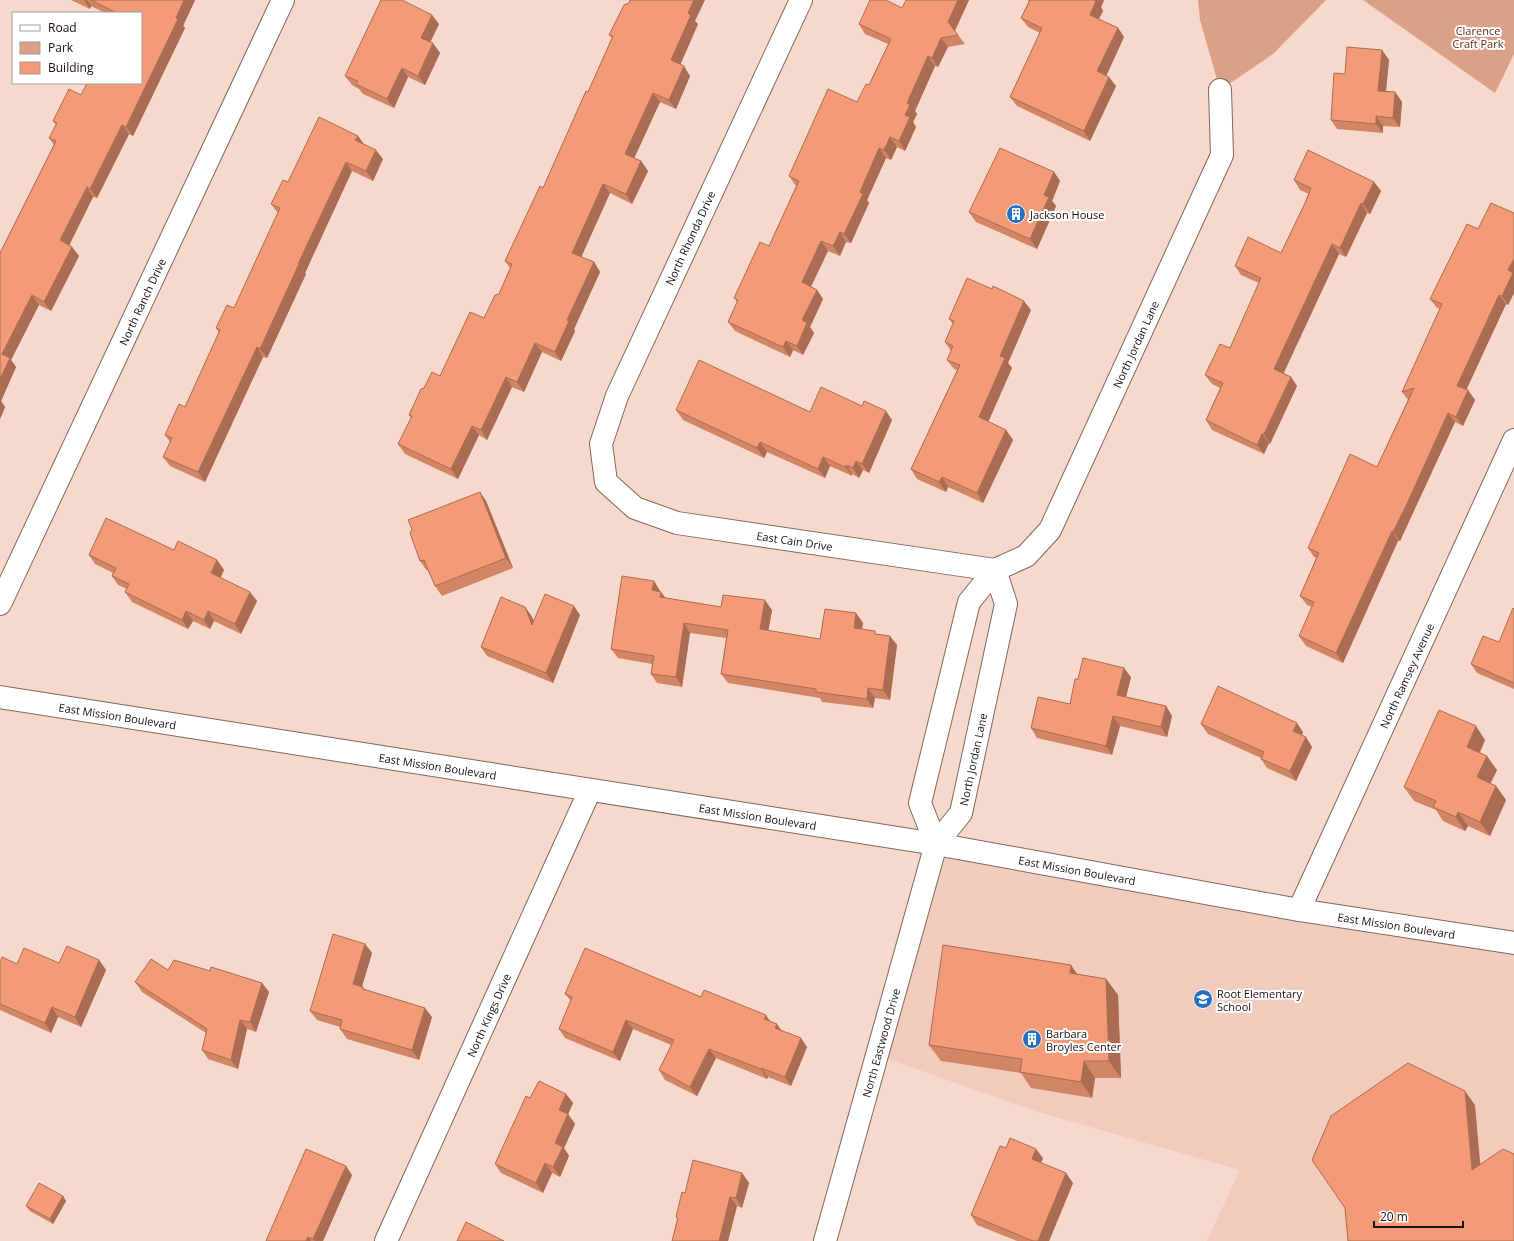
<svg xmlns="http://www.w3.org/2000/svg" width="1514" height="1241" font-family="'Open Sans',sans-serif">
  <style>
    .built { fill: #f1cbbc }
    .green { fill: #dba088 }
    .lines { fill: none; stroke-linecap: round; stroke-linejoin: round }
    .street-casing { stroke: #81675c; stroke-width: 24 }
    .secondary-casing { stroke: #81675c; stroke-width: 24 }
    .street { stroke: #fff; stroke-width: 22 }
    .secondary { stroke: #fff; stroke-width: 22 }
    .wall { fill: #d18565 }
    .shaded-wall { fill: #aa6c53 }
    .building { fill: #f39b76; stroke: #aa6c53 }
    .labels { text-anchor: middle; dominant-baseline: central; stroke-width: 4; stroke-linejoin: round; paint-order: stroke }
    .park-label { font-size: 11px; fill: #652d14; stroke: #fff }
    .poi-label { font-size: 11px; fill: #1b110d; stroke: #fff; text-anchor: start }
    .street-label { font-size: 11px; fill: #1b110d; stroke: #fff }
  </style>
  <rect width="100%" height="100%" fill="#f6d8cc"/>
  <!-- built -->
  <polygon class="built" points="936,844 1514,943 1514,1241 1207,1241 1240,1170 1035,1111 877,1055"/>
  <!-- green -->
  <g class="green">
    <polygon points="1198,0 1326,0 1273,54 1220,90 1200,20"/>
    <polygon points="1363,0 1514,0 1514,54 1495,93"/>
  </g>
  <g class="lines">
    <defs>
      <g id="street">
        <path id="s1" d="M801,0L617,396L601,444L606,482L635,508L677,523L995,570"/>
        <path id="s2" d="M0,604L283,0"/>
        <path id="s3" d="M936,844L920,803L969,602L995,570L1026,556L1050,530L1222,155L1220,90"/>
        <path id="s4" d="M1299,910L1514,440"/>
        <path id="s5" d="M386,1241L590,790"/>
        <path id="s6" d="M825,1241L936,844L961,813L1006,604L995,570"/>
      </g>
      <g id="secondary">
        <path id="s7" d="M0,697L936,844L1299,910L1514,943"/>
      </g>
    </defs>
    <!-- street casing -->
    <use href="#street" class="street-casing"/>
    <!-- secondary casing -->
    <use href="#secondary" class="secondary-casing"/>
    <!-- street -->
    <use href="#street" class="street"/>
    <!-- secondary -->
    <use href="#secondary" class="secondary"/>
  </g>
  <!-- wall -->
  <g class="wall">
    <polygon points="71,0 195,0 183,26 185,28 133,136 129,134 97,198 93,197 69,245 72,247 79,256 51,311 39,305 11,360 16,367 1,401 5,407 0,419 0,253 54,145 49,138 56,125 53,121 81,95 141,83 141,13 105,13 91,6 90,9"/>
    <polygon points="969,0 955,31 965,44 948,47 938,67 935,66 915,111 917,114 913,122 916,127 905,151 897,147 891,160 886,158 867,200 869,203 851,243 846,242 840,256 828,251 811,287 817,290 823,299 810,327 814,333 803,355 793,350 790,357 735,331 728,322 737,302 734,298 769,246 796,186 789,176 857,102 869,85 888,44 865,34 859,24 902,8"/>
    <polygon points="1027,0 1104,0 1101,7 1103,11 1099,19 1118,28 1124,37 1106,75 1116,86 1090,141 1017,106 1010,97 1040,33 1028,27 1021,18 1029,1"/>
    <polygon points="695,21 698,24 680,65 690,76 676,109 660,102 634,158 641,161 648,171 632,204 610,193 581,257 594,262 600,272 574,329 575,331 561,361 542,352 524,392 512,387 487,440 479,435 458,479 405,454 398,444 411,418 409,415 424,388 440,376 484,318 499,294 510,268 505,261 543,188 588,92 612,38 609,35"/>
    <polygon points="439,24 430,42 440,53 425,85 408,77 394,108 363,94 359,89 352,85 345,76"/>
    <polygon points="1382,50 1389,60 1386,91 1395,92 1402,102 1400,127 1383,126 1383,133 1337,129 1331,120 1345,74"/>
    <polygon points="358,136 364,144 383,159 373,181 352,171 305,273 306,274 267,358 263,357 205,482 170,466 163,457 170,442 165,435 185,407 219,333 216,328 234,308 278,213 271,204 288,182"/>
    <polygon points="1054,172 1060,181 1052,201 1056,206 1037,249 976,222 969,212"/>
    <polygon points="1294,180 1374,182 1381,191 1370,214 1367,213 1346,257 1339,254 1283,373 1291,377 1297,386 1270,444 1269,443 1264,454 1212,430 1206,420 1220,388 1212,384 1205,375 1230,348 1259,283 1241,275 1235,266 1281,253 1305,203 1309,194 1300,190"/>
    <polygon points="1514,213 1514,293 1508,305 1506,304 1466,389 1475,400 1463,426 1455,422 1412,515 1400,541 1398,541 1343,663 1306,646 1299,636 1312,607 1307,605 1300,596 1316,558 1314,557 1308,548 1377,467 1408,400 1402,392 1440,309 1437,308 1430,299 1478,229"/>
    <polygon points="1031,310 1008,363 1012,368 988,422 1006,430 1013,440 983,503 948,487 946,492 917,479 911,469 957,370 954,369 947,360 951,351 945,342 953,324 949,319"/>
    <polygon points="676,410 810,412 892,420 869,473 863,470 859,478 852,474 852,476 830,466 825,478 767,452 764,458 683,420"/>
    <polygon points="486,501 513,568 442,596 435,586 428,570 427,571 420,561"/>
    <polygon points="174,550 217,560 224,570 220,578 250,592 257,601 241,634 214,621 210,629 193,621 188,629 132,602 125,592 127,589 118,585 112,576 113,573 95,564 89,555"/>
    <polygon points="654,581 660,591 660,592 665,598 721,607 772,610 768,631 820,639 856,613 863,623 862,629 877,634 897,645 890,700 875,698 873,708 822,702 820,698 728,683 721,674 726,638 690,633 682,687 657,683 651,674 652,664 618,658 611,649"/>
    <polygon points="525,607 532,617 534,621 580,615 553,683 487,656 481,647"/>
    <polygon points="1514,609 1514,689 1477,673 1471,664 1499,642"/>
    <polygon points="1131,677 1126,697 1166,706 1172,716 1167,737 1120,726 1112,755 1037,738 1031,728 1070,704 1078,679"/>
    <polygon points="1201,724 1303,732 1302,735 1312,747 1296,781 1267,768 1261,759 1261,758 1208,734"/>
    <polygon points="1485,740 1480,753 1497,770 1490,783 1496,786 1506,800 1490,836 1468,826 1465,831 1443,821 1436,810 1414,801 1404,787"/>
    <polygon points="365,944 372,953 362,986 363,987 365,990 432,1017 419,1060 347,1039 340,1029 340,1027 317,1020 310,1011"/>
    <polygon points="99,960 106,970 81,1027 58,1017 51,1033 0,1010 0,962 17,964 59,963"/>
    <polygon points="168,970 210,971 262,983 269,992 256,1032 247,1029 238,1069 208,1059 202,1050 206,1033 142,992 135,982"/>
    <polygon points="1078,974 1106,979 1118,995 1121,1078 1095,1078 1092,1098 1031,1088 1021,1073 941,1061 929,1045"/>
    <polygon points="565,994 701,997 771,1022 780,1030 807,1047 791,1086 768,1077 767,1079 716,1058 697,1096 665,1080 659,1070 671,1045 633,1029 620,1061 565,1038 559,1029 571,1001"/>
    <polygon points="566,1094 573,1103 568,1114 575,1124 564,1148 569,1156 560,1177 552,1173 543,1193 501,1173 495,1164 530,1098"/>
    <polygon points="1006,1148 1043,1158 1041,1163 1073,1183 1049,1241 1017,1241 977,1225 971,1215"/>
    <polygon points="742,1173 749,1183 742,1208 737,1206 728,1241 672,1241 677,1219 676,1217 685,1193"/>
    <polygon points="352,1175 323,1241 266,1241"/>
    <polygon points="63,1196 66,1201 53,1224 30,1211 26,1206"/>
  </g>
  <!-- shaded-wall -->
  <g class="shaded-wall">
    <polygon points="84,0 87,0 91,6 90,9"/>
    <polygon points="184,0 195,0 183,26 185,28 133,136 126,127"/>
    <polygon points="694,0 705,0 695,21 698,24 678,70 671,60 688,13"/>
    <polygon points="958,0 969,0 954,32 948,22"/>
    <polygon points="1094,0 1104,0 1101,7 1103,11 1096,24 1090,15"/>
    <polygon points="432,15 439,24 428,47 421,38"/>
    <polygon points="1118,28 1124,37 1104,81 1097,71"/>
    <polygon points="941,38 948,47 938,67 932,58"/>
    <polygon points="433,43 440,53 425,85 418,76"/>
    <polygon points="1382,50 1389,60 1385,100 1378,91"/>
    <polygon points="928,56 935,66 915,111 917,114 913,122 916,127 905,151 899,141 907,103"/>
    <polygon points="684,66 690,76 676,109 669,100"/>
    <polygon points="402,68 408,77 394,108 387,99"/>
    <polygon points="1109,77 1116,86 1090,141 1084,131"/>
    <polygon points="1395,92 1402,102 1400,127 1393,118"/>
    <polygon points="653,93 660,102 632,163 625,154"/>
    <polygon points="1376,116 1383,126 1383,133 1376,124"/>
    <polygon points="122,125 129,134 97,198 90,189"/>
    <polygon points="358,136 364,145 355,140"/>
    <polygon points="890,137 897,147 891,160 884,150"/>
    <polygon points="879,148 886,158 867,200 869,203 851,243 844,234 860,192"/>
    <polygon points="376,150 383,159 373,181 366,171"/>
    <polygon points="641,161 648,171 632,204 626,194"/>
    <polygon points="346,162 352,171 305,273 306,274 267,358 260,349 298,264"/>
    <polygon points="1054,172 1060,181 1052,201 1056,206 1037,249 1030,239 1044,195"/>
    <polygon points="1374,182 1381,191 1370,214 1363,204"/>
    <polygon points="603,184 610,193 579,262 572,253"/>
    <polygon points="87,187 93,197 67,250 60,240"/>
    <polygon points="1361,203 1367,213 1346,257 1340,248"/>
    <polygon points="840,232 846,242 840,256 833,246"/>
    <polygon points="821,241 828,251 808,292 802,282"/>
    <polygon points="1332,244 1339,254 1281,379 1274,369"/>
    <polygon points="72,247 79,256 51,311 44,302"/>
    <polygon points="1514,259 1514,293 1508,305 1502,296 1508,270"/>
    <polygon points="594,262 600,272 574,329 575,331 561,361 555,352 567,320"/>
    <polygon points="817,290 823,299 810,327 814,333 803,355 797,346 802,320"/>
    <polygon points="32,295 39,305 11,360 16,367 1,401 5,407 0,419 0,379 2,354"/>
    <polygon points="1499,295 1506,304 1464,395 1457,386"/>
    <polygon points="1024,301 1031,310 1008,363 1012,368 986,427 979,417 1000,356"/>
    <polygon points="786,341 793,350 790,357 783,347"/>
    <polygon points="535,343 542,352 524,392 517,382"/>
    <polygon points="257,347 263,357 205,482 198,472"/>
    <polygon points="506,377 512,387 487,440 481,430"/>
    <polygon points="1291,377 1297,386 1270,444 1264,434"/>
    <polygon points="1468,390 1475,400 1463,426 1456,417"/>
    <polygon points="886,411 892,420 869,473 862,464"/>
    <polygon points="1448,413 1455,422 1412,515 1400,541 1393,532"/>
    <polygon points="472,426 479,435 458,479 451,469"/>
    <polygon points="1006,430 1013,440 983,503 977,493"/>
    <polygon points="1262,434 1269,443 1264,454 1257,445"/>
    <polygon points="760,442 767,452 764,458 757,448"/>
    <polygon points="823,457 830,466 825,478 818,469"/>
    <polygon points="856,461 863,470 859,478 853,468"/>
    <polygon points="846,465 852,474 852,476 845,467"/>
    <polygon points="942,477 948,487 946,492 939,482"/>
    <polygon points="480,492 486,501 513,568 506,558"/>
    <polygon points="1392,531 1398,541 1343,663 1336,653"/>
    <polygon points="217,560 224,570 218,583 211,573"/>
    <polygon points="654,581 660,591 659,600 652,590"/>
    <polygon points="250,592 257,601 241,634 235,624"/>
    <polygon points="661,592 668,601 660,597"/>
    <polygon points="765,600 772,610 767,639 760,629"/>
    <polygon points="574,606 580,615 553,683 546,673"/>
    <polygon points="525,607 532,617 539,634 532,625"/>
    <polygon points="186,611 193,621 188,629 182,620"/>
    <polygon points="208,611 214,621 210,629 204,620"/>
    <polygon points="856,613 863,623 861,638 854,628"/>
    <polygon points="684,623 690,633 682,687 676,677"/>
    <polygon points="890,636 897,645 890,700 883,690"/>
    <polygon points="1124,668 1131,677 1124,704 1117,695"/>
    <polygon points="868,688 875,698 873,708 867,699"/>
    <polygon points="1166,706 1172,716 1167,737 1161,727"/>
    <polygon points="1113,716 1120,726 1112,755 1106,746"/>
    <polygon points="1297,723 1303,732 1299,741 1293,731"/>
    <polygon points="1476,726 1485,740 1476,760 1467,747"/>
    <polygon points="1306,737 1312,747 1296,781 1290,771"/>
    <polygon points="1487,756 1497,770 1487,791 1477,777"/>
    <polygon points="1496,786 1506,800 1490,836 1480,822"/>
    <polygon points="1458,812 1468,826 1465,831 1456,817"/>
    <polygon points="365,944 372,953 360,993 353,984"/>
    <polygon points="99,960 106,970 81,1027 75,1017"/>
    <polygon points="1071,965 1082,981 1070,973"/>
    <polygon points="1106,979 1118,995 1121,1078 1109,1061"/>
    <polygon points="262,983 269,992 256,1032 250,1022"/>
    <polygon points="52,1007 58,1017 51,1033 45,1023"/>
    <polygon points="425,1008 432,1017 419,1060 412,1050"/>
    <polygon points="766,1015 772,1024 764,1019"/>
    <polygon points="240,1020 247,1029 238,1069 231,1060"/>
    <polygon points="626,1020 633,1029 620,1061 613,1052"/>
    <polygon points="777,1024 783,1033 775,1028"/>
    <polygon points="801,1038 807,1047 791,1086 785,1077"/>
    <polygon points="709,1049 716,1058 697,1096 690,1087"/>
    <polygon points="1084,1061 1095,1078 1092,1098 1081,1082"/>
    <polygon points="761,1068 768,1077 767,1079 761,1069"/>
    <polygon points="1465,1091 1475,1105 1482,1184 1472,1170"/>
    <polygon points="566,1094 573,1103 566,1119 559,1110"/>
    <polygon points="568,1114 575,1124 564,1148 569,1156 560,1177 553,1167 555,1143"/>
    <polygon points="1036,1149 1043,1158 1038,1168 1032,1159"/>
    <polygon points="545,1163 552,1173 543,1193 536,1183"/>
    <polygon points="346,1166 352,1175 323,1241 315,1241 313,1239"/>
    <polygon points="742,1173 749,1183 742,1208 736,1198"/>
    <polygon points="1066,1173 1073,1183 1049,1241 1038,1241"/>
    <polygon points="63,1196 66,1201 53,1224 50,1219"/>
    <polygon points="730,1197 737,1206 728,1241 719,1241"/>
    <polygon points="308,1237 311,1241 306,1241"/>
  </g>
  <!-- building -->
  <g class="building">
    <polygon points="91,0 184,0 176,18 178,19 126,127 122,125 90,189 87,187 60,240 72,247 44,302 32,295 2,354 10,358 0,379 0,253 56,141 49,138 57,123 53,121 69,89 81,95 87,83 141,83 141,13 117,13"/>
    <polygon points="381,0 402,0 432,15 421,38 433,43 418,76 402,68 387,99 356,84 358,81 345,76"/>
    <polygon points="630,0 694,0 688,13 691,15 671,60 684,66 669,100 653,93 625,154 641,161 626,194 603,184 572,253 594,262 567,320 569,321 555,352 535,343 517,382 506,377 481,430 472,426 451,469 398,444 412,416 409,415 421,389 424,388 432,372 440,376 470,312 484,318 495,295 499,294 512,264 505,261 540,186 543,188 586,91 588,92 613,36 609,35 624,5 629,3"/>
    <polygon points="870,0 886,0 902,8 906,0 958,0 948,22 958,35 941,38 932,58 928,56 907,103 910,105 905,115 910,117 899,141 890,137 884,150 879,148 860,192 863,194 844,234 840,232 833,246 821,241 802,282 817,290 802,320 807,323 797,346 786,341 783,347 728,322 738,300 734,298 760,242 769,246 799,181 789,176 828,89 857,102 866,84 869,85 891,39 859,24"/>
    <polygon points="1030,0 1094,0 1096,1 1090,15 1118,28 1097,71 1109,77 1084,131 1010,97 1042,28 1021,18"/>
    <polygon points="1347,47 1382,50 1378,91 1395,92 1393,118 1376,116 1376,124 1331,120 1334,73 1345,74"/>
    <polygon points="319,117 358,136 355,140 376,150 366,171 346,162 298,264 299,264 260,349 257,347 198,472 163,457 172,438 165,435 179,404 185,407 220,330 216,328 227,305 234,308 280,208 271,204 283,180 288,182"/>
    <polygon points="1000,148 1054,172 1044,195 1049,197 1030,239 969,212"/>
    <polygon points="1308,150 1374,182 1363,204 1361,203 1340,248 1332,244 1274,369 1291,377 1264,434 1262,434 1257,445 1206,420 1223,383 1205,375 1220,344 1230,348 1261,278 1235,266 1248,237 1281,253 1305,203 1311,188 1294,180"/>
    <polygon points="1491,203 1514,213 1514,259 1508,270 1513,273 1502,296 1499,295 1457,386 1468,390 1456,417 1448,413 1406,506 1393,532 1392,531 1336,653 1299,636 1314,602 1300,596 1319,553 1308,548 1350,454 1377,467 1414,388 1402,392 1442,304 1430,299 1467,224 1478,229"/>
    <polygon points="967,278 992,289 993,286 1024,301 1000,356 1005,358 979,417 1006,430 977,493 942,477 939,482 911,469 960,365 947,360 953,346 945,342 954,321 949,319"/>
    <polygon points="699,360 810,412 821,387 862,406 864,401 886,411 862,464 856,461 853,468 846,465 845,467 823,457 818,469 760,442 757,448 676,410"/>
    <polygon points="480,492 506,558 435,586 424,560 420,561 410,533 412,529 408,520"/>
    <polygon points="106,518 174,550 178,541 217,560 211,573 250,592 235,624 208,611 204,620 186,611 182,620 125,592 129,584 112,576 116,568 89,555"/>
    <polygon points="622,576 654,581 652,590 661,592 660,597 721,607 723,595 765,600 760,629 820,639 825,609 856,613 854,628 875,631 875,634 890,636 883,690 868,688 867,699 816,692 816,689 721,674 728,630 684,623 676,677 651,674 654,656 611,649"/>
    <polygon points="545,594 574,606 546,673 481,647 501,597 525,607 532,625"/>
    <polygon points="1513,608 1514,609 1514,683 1471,664 1483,636 1499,642"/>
    <polygon points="1083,658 1124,668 1117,695 1166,706 1161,727 1113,716 1106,746 1031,728 1038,697 1070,704 1075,679 1078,679"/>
    <polygon points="1218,686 1297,723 1293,731 1306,737 1290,771 1261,759 1264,752 1201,724"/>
    <polygon points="1439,710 1476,726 1467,747 1487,756 1477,777 1496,786 1480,822 1458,812 1456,817 1433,807 1436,801 1404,787"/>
    <polygon points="333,934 365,944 353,984 363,987 363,989 425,1008 412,1050 340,1029 342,1020 310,1011"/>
    <polygon points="943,945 1071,965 1070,973 1106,979 1109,1061 1084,1061 1081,1082 1020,1072 1022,1059 929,1045"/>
    <polygon points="67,946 99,960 75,1017 52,1007 45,1023 0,1004 0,962 2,957 17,964 24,948 59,963"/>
    <polygon points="585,948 701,997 704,990 766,1015 764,1019 777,1024 775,1028 801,1038 785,1077 761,1068 761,1069 709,1049 690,1087 659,1070 674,1040 626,1020 613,1052 559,1029 572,997 565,994"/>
    <polygon points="151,959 168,970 174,960 210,971 211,967 262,983 250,1022 240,1020 231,1060 202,1050 207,1029 135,982"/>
    <polygon points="1408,1063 1465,1091 1472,1170 1503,1149 1514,1154 1514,1241 1348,1241 1345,1208 1312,1160 1331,1116"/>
    <polygon points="539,1081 566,1094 559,1110 568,1114 555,1143 563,1147 553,1167 545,1163 536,1183 495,1164 526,1096 530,1098"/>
    <polygon points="1010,1138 1036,1149 1032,1159 1066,1173 1038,1241 1033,1241 971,1215 1000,1146 1006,1148"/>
    <polygon points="306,1149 346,1166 313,1239 308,1237 306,1241 266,1241"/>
    <polygon points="693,1160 742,1173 736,1198 730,1197 719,1241 672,1241 678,1218 676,1217 682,1192 685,1193"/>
    <polygon points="39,1183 63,1196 50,1219 26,1206"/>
    <polygon points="466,1222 504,1241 457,1241"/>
  </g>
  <!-- icons -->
  <defs>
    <symbol id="building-disc" viewBox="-11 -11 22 22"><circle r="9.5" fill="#2570c0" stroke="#fff"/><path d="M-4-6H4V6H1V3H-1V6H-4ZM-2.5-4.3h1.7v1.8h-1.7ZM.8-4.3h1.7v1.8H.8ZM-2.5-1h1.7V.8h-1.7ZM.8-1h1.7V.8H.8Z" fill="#fff"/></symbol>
    <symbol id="school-disc" viewBox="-11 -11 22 22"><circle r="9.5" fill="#2570c0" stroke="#fff"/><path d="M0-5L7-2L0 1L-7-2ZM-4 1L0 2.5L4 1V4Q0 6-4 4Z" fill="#fff"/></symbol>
  </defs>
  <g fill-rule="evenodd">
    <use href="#building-disc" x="1005" y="203" width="22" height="22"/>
    <use href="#school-disc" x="1192" y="988" width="22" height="22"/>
    <use href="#building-disc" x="1021" y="1028" width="22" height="22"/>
  </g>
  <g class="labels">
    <!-- park labels -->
    <g class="park-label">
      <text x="1478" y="30">Clarence<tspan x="1478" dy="13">Craft Park</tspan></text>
    </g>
    <!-- poi labels -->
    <g class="poi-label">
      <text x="1030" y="214">Jackson House</text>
      <text x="1217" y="993">Root Elementary<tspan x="1217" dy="13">School</tspan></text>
      <text x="1046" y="1033">Barbara<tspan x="1046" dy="13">Broyles Center</tspan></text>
    </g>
    <!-- street labels -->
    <g class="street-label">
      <text transform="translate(690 238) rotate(-65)">North Rhonda Drive</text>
      <text stroke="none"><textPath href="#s2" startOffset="334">North Ranch Drive</textPath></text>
      <text stroke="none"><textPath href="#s3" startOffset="566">North Jordan Lane</textPath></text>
      <text stroke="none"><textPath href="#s1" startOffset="728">East Cain Drive</textPath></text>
      <text stroke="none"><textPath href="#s4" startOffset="258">North Ramsey Avenue</textPath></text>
      <text stroke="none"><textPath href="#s7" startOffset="119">East Mission Boulevard</textPath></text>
      <text stroke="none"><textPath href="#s6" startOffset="507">North Jordan Lane</textPath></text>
      <text stroke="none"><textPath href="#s7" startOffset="443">East Mission Boulevard</textPath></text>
      <text stroke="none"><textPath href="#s7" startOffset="767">East Mission Boulevard</textPath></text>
      <text stroke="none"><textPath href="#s7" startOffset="1091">East Mission Boulevard</textPath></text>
      <text stroke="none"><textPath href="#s7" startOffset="1415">East Mission Boulevard</textPath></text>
      <text stroke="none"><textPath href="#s5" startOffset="248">North Kings Drive</textPath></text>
      <text stroke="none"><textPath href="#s6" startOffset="206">North Eastwood Drive</textPath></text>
    </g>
  </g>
  <!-- legend -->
  <rect x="12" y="12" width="130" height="72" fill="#ffffff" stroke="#a4a09e"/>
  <rect x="20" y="25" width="20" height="6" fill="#ffffff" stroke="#a4a09e"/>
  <text x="48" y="32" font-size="12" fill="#1b110d">Road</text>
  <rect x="20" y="42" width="20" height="12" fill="#dba088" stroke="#a4a09e"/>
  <text x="48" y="52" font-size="12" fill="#1b110d">Park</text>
  <rect x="20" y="62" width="20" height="12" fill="#f39b76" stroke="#a4a09e"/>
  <text x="48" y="72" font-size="12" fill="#1b110d">Building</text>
  <!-- scale -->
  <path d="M1374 1221v6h89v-6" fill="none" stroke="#1b110d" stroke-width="2"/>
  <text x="1380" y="1221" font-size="12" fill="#1b110d" stroke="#ffffff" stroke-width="3" paint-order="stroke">20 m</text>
</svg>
